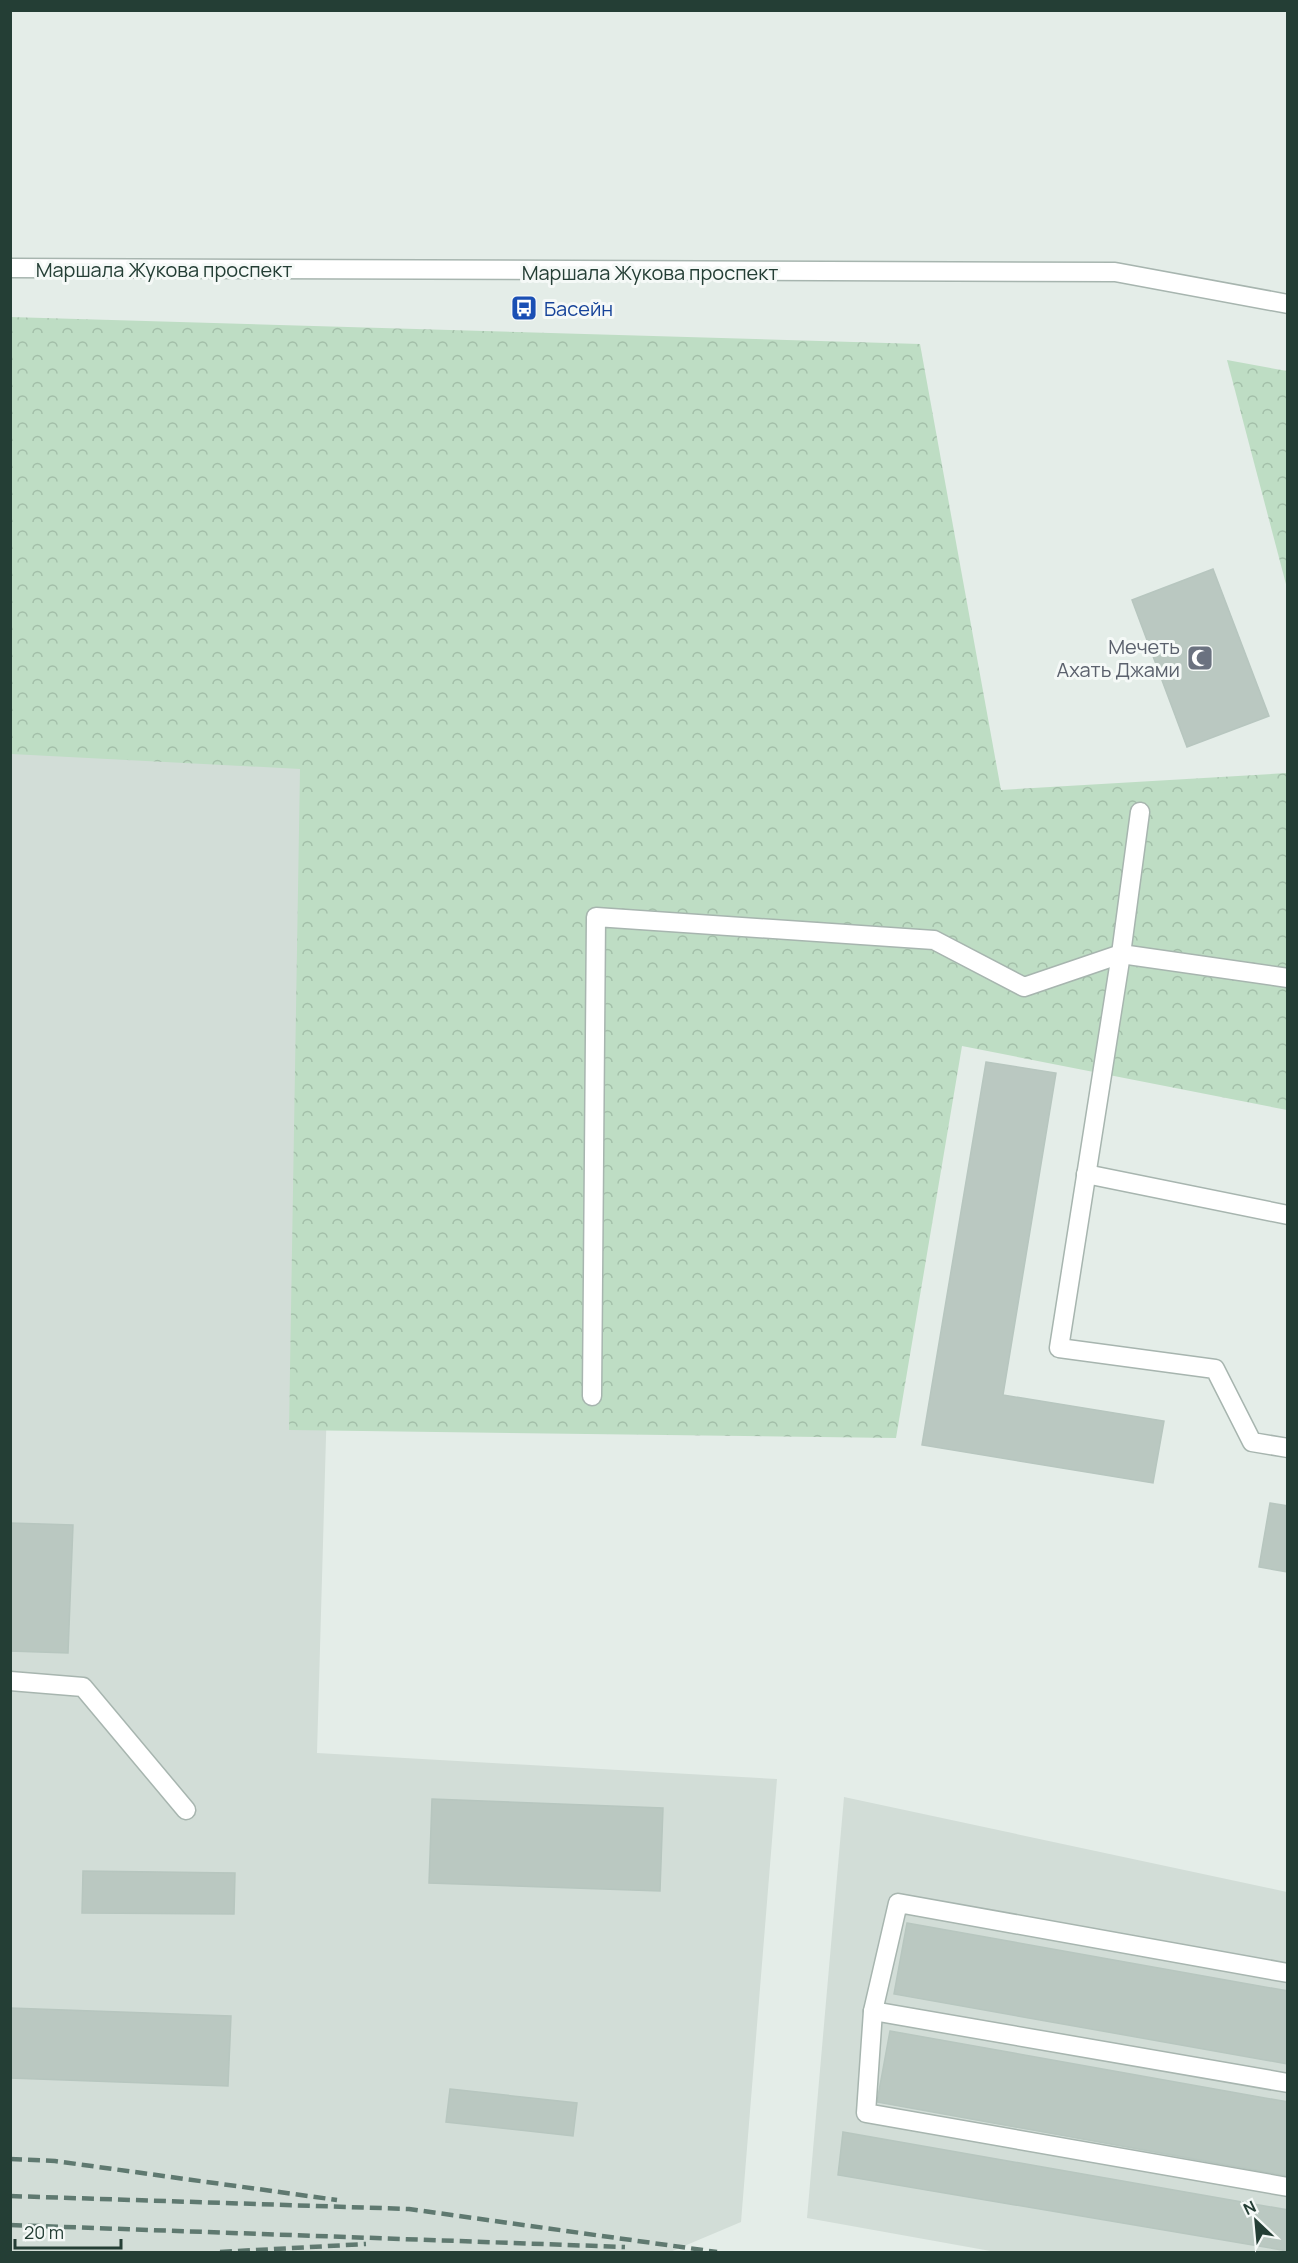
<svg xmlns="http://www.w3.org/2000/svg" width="1298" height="2263" font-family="Manrope,sans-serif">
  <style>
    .built { fill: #d2ddd7 }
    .forest { fill: url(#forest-crowns) }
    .building { fill: #bac8c1; stroke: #b7c6bf; stroke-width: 1.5 }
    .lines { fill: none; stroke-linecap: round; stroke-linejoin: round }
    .minor-casing { stroke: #a7b5af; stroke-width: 21 }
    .minor { stroke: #fff; stroke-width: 18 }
    .rail { stroke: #5f7970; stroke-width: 4.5; stroke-dasharray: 12 6; stroke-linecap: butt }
    .labels { text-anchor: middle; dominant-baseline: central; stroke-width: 6; stroke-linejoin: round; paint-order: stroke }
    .street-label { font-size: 20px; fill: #243e35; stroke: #f5f9f7 }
    .transit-label { font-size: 20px; fill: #164399; stroke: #f5f9f7; text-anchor: start }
    .worship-label { font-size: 20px; fill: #5b616d; stroke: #f5f9f7; text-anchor: end }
  </style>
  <defs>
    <pattern id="forest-crowns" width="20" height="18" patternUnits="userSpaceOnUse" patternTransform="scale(1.5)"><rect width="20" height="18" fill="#beddc4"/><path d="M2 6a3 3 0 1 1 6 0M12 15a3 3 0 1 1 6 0" fill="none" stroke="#a3bfa9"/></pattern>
  </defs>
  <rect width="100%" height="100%" fill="#e4ede8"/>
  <!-- built -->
  <g class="built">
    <polygon points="11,738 328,745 330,1297 317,1753 777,1779 741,2222 670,2252 11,2252"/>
    <polygon points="844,1797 1287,1892 1287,2252 996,2252 807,2218"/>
  </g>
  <!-- forest -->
  <g class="forest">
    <polygon points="10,317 920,344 1001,790 1287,773 1287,1110 962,1046 896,1438 289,1430 300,769 11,754"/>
    <polygon points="1227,360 1287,371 1287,588"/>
  </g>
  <!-- building -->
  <g class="building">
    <polygon points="1213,569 1269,716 1187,747 1132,600"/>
    <polygon points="986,1062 1056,1073 1003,1395 1164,1421 1153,1483 922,1445"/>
    <polygon points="1270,1503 1288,1506 1288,1572 1259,1567"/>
    <polygon points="10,1523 73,1525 68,1653 10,1651"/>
    <polygon points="432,1799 663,1808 660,1891 429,1883"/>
    <polygon points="83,1871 235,1873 234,1914 82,1913"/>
    <polygon points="907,1923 1288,1991 1288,2064 894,1994"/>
    <polygon points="10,2008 231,2016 228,2086 10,2078"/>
    <polygon points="890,2031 1288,2102 1288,2176 877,2102"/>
    <polygon points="450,2089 577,2103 573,2136 446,2122"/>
    <polygon points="843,2132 1288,2210 1288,2251 838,2175"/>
  </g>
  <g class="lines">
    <defs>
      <g id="minor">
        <polyline points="10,268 1115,272 1288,304"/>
        <polyline points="1140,812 1121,954 1059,1348 1215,1369 1252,1442 1288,1448"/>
        <polyline points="1086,1174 1288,1215"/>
        <polyline points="592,1396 596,917 934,940 1024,987 1121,954 1288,978"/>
        <polyline points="10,1681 83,1687 186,1810"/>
        <polyline points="1288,1973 898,1903 873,2011 866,2113 1288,2187"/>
        <polyline points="873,2011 1288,2083"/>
      </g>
    </defs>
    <!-- minor casing -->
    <use href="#minor" class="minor-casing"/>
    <!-- minor -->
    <use href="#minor" class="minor"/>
    <!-- rail -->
    <g class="rail">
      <polyline points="10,2159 55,2161 337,2200"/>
      <polyline points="10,2196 409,2209 717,2252"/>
      <polyline points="10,2225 625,2247"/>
      <polyline points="220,2252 366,2244"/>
    </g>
  </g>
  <!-- icons -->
  <defs>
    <symbol id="bus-square" viewBox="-11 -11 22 22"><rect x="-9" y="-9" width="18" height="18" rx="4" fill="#1a4fb4" stroke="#f5f9f7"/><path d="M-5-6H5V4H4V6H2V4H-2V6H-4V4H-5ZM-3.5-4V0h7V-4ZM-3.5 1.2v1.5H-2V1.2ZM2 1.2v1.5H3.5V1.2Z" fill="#fff"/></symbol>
    <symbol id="mosque-square" viewBox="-11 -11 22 22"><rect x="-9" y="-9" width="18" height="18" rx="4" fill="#6b7280" stroke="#f5f9f7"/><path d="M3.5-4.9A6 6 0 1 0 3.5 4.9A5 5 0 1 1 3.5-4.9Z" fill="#fff"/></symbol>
  </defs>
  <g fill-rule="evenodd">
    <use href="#bus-square" x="509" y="293" width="30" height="30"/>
    <use href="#mosque-square" x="1185" y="643" width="30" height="30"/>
  </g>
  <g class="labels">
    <!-- street labels -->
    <g class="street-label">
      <text x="164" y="269">Маршала Жукова проспект</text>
      <text x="650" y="272">Маршала Жукова проспект</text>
    </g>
    <!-- transit labels -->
    <g class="transit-label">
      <text x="544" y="308">Басейн</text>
    </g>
    <!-- worship labels -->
    <g class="worship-label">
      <text x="1180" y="646">Мечеть<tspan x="1180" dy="23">Ахать Джами</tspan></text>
    </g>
  </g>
  <!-- border -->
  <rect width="1298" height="2263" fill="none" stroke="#243e35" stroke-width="24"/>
  <!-- north arrow -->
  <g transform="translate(1256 2221) rotate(334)" stroke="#f5f9f7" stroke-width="4.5" paint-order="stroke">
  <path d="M0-4.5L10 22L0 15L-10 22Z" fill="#243e35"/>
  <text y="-9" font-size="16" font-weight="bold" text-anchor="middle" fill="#243e35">N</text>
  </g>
  <!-- scale -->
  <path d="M15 2239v9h106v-9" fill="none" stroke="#243e35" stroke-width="3"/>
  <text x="24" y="2239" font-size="18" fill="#243e35" stroke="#f5f9f7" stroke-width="4.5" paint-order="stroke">20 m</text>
</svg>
